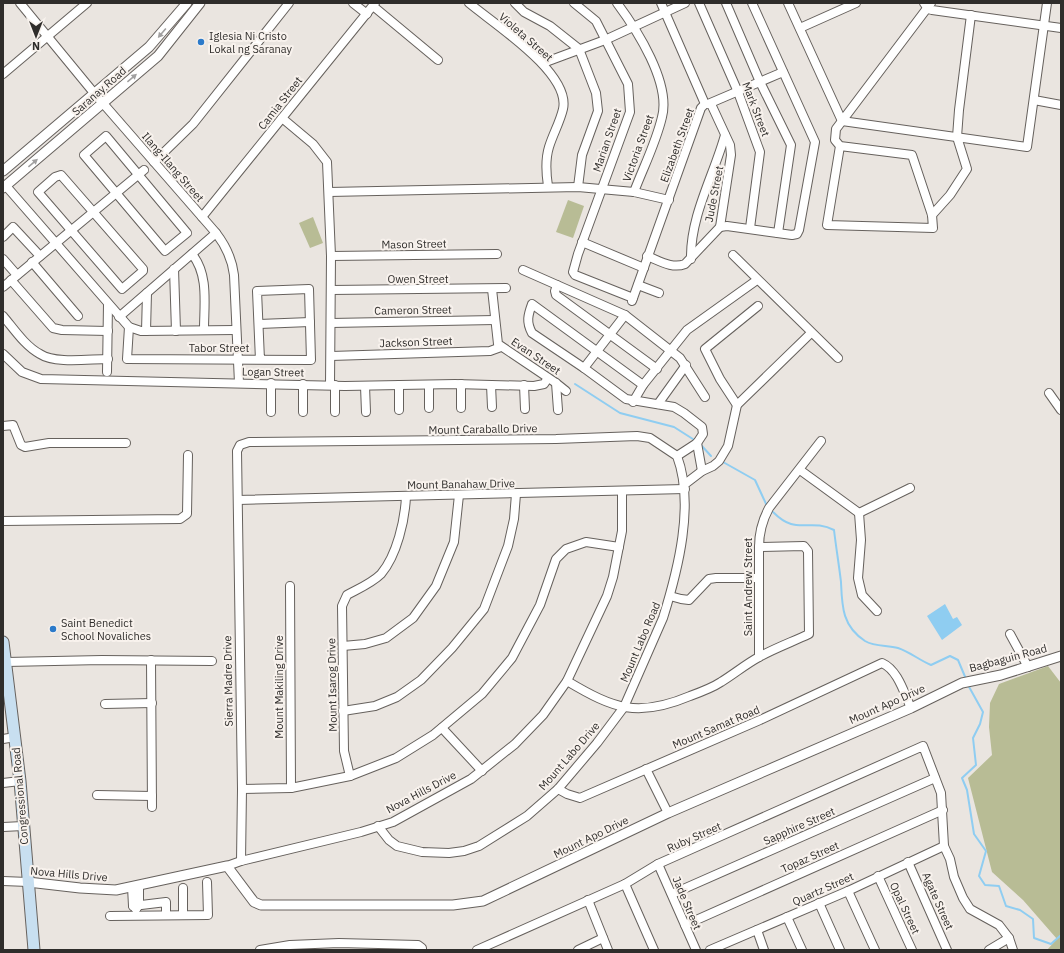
<svg xmlns="http://www.w3.org/2000/svg" width="1064" height="953" font-family="'IBM Plex Sans',sans-serif">
  <style>
    .green { fill: #b8bc95 }
    .water { fill: #8fcdf1 }
    .lines { fill: none; stroke-linecap: round; stroke-linejoin: round }
    .stream { stroke: #8fcdf1; stroke-width: 2 }
    .minor-casing { stroke: #66615d; stroke-width: 10 }
    .tertiary-casing { stroke: #66615d; stroke-width: 11 }
    .secondary-casing { stroke: #66615d; stroke-width: 13 }
    .minor { stroke: #fff; stroke-width: 8 }
    .tertiary { stroke: #fff; stroke-width: 9 }
    .secondary { stroke: #c8dff0; stroke-width: 11 }
    .oneway { fill: #a1a0a0 }
    .poi-dot { fill: #2b7aca; stroke: #f8f2ed; stroke-width: 1.5 }
    .labels { text-anchor: middle; dominant-baseline: central; stroke-width: 4; stroke-linejoin: round; paint-order: stroke }
    .poi-label { font-size: 11px; fill: #2f2d2b; stroke: #f8f2ed; text-anchor: start }
    .street-label { font-size: 11px; fill: #2f2d2b; stroke: #f8f2ed }
  </style>
  <rect width="100%" height="100%" fill="#eae5e0"/>
  <!-- green -->
  <g class="green">
    <polygon points="568,200 584,206 573,238 556,232"/>
    <polygon points="313,217 323,243 310,248 299,223"/>
    <polygon points="1048,666 1061,683 1061,950 1047,950 1057,939 1023,900 992,872 968,778 992,755 989,727 990,703 999,684"/>
  </g>
  <!-- water -->
  <polygon class="water" points="945,604 953,619 957,617 962,625 942,640 927,616"/>
  <g class="lines">
    <!-- stream -->
    <g class="stream">
      <polyline points="575,384 620,413 674,427 696,441"/>
      <polyline points="701,445 711,456"/>
      <polyline points="723,462 755,480 767,506"/>
      <path d="M773,512C778,517 784,522 791,524C804,528 817,521 834,530C836,547 839,565 841,582C842,606 842,626 865,641C875,647 887,645 898,648C910,652 919,660 931,665L950,656L958,660L966,679"/>
      <polyline points="968,685 983,712 980,724 973,738 976,765 962,778 967,790 974,834 986,851 979,876 985,885 999,886 1006,906 1020,910 1033,919 1034,938 1051,944 1061,935"/>
    </g>
    <defs>
      <g id="minor">
        <path d="M20,3L94,93L216,233C226,246 232,258 234,275L239,383"/>
        <polyline points="353,3 367,14"/>
        <path d="M469,3C494,24 571,73 563,109C560,122 553,134 549,147C545,160 546,173 548,186"/>
        <polyline points="515,3 524,12 550,26 579,49 596,93 598,111 582,155 578,187"/>
        <polyline points="574,3 596,21 628,84 630,112 578,254 573,272 575,275 633,298"/>
        <path d="M617,3C637,30 671,83 662,117C656,143 643,168 634,192"/>
        <polyline points="661,3 705,104"/>
        <polyline points="699,3 738,92 760,152 750,228"/>
        <polyline points="726,3 760,82 791,145 778,233"/>
        <polyline points="788,3 842,121 1027,147 1047,3"/>
        <polyline points="924,3 928,9 932,10 1061,28"/>
        <polyline points="373,6 438,60"/>
        <polyline points="800,28 856,3"/>
        <polyline points="543,63 605,40 685,3"/>
        <polyline points="3,74 87,3"/>
        <polyline points="1034,100 1061,105"/>
        <polyline points="708,104 783,72"/>
        <polyline points="282,118 313,144 327,162 331,256 330,385"/>
        <polygon points="106,136 187,233 165,251 84,155"/>
        <polyline points="840,146 912,155 932,215 933,228 827,225 840,146 835,140 836,129 931,3"/>
        <polyline points="154,162 193,124 289,3"/>
        <polygon points="61,175 143,269 143,271 122,289 38,192 55,177"/>
        <polyline points="6,186 129,327 141,331 235,330"/>
        <polyline points="329,192 578,187 634,192 669,200"/>
        <polyline points="932,215 950,195 967,169 957,137 959,110 971,15"/>
        <polyline points="202,217 375,3"/>
        <polyline points="720,227 727,226 792,235 797,234 799,230 815,142 752,3"/>
        <polyline points="3,237 13,227 40,256"/>
        <polyline points="582,242 644,268"/>
        <path d="M192,254C209,275 204,304 204,330"/>
        <polyline points="733,255 838,358"/>
        <polyline points="331,256 497,254"/>
        <path d="M647,256C660,261 672,269 685,264L720,227L731,155L730,145L711,104"/>
        <polyline points="3,259 17,275"/>
        <path d="M691,259C690,216 714,175 725,135"/>
        <polyline points="32,262 78,316"/>
        <polyline points="174,269 176,331"/>
        <polyline points="523,270 625,315 680,358 705,397"/>
        <polyline points="11,280 53,328 62,330 108,331"/>
        <polyline points="557,285 555,291 556,295 657,369"/>
        <polyline points="638,285 659,293"/>
        <polyline points="3,287 144,170"/>
        <polyline points="492,289 498,344 556,383 566,391"/>
        <polyline points="331,290 506,288"/>
        <polyline points="632,301 701,108 705,104"/>
        <path d="M3,316C14,329 25,346 40,354C55,364 89,359 108,359"/>
        <polyline points="119,317 216,233"/>
        <polyline points="331,323 495,320"/>
        <polyline points="259,324 310,322"/>
        <polyline points="129,327 127,359 311,360 309,289 257,291 260,360"/>
        <polyline points="146,331 147,293"/>
        <polyline points="3,354 22,372 41,379 345,386 455,384 534,386 544,384 548,378"/>
        <polyline points="331,356 490,351 501,347"/>
        <polyline points="584,368 625,315"/>
        <polyline points="107,372 108,304"/>
        <polyline points="271,383 271,412"/>
        <polyline points="556,383 558,410"/>
        <polyline points="303,384 303,412"/>
        <polyline points="399,385 399,410"/>
        <polyline points="491,385 492,407"/>
        <polyline points="524,385 525,409"/>
        <path d="M643,385L532,304C528,315 526,322 532,333L584,368L626,399L674,407L684,413L702,427L703,434L697,443L677,456"/>
        <polyline points="365,386 366,412"/>
        <polyline points="1049,393 1061,410"/>
        <polyline points="633,402 643,385 687,330 757,280"/>
        <polyline points="658,404 686,365"/>
        <polyline points="737,405 720,379 705,349 758,306"/>
        <polyline points="429,408 429,385"/>
        <polyline points="461,408 461,384"/>
        <polyline points="335,412 335,385"/>
        <polyline points="3,426 13,425 21,445 25,447 49,443 126,443"/>
        <polyline points="697,443 702,471"/>
        <polyline points="800,470 859,513"/>
        <polyline points="685,484 702,471 713,466 719,461 728,446 737,405 811,333"/>
        <polyline points="238,500 685,489"/>
        <polyline points="859,513 861,540 858,578 862,595 877,611"/>
        <polyline points="859,513 910,488"/>
        <polyline points="3,521 180,519 187,514 188,455"/>
        <polyline points="290,586 291,788"/>
        <polyline points="670,596 681,599 689,600 709,579 716,578 758,578"/>
        <polyline points="1010,634 1028,667"/>
        <polyline points="343,646 365,644 386,638 413,618 436,586 454,542 459,495"/>
        <path d="M759,657V547C759,532 762,521 769,508L821,441"/>
        <polyline points="151,660 152,807"/>
        <polyline points="6,662 102,660 212,661"/>
        <path d="M567,681C614,709 638,718 690,696C701,692 712,688 721,682C734,674 746,664 759,657C775,648 792,642 809,634L808,551L804,546L759,547"/>
        <polyline points="105,704 152,703"/>
        <polyline points="343,711 375,706 397,697 421,680 452,648 484,609 508,546 514,519 516,494"/>
        <polyline points="442,728 482,771"/>
        <polyline points="3,739 15,737"/>
        <polyline points="646,769 668,813"/>
        <path d="M350,776L344,751L342,606L347,595C358,589 372,583 381,574C397,555 405,520 406,496"/>
        <polyline points="3,783 20,781"/>
        <polyline points="242,789 291,788 350,776 396,758 433,735 482,694 512,658 540,605 556,559 566,549 586,542 619,547"/>
        <path d="M558,789L567,794L580,798L760,720L882,663C898,670 904,693 911,708"/>
        <polyline points="97,795 152,796"/>
        <polyline points="3,827 23,826"/>
        <path d="M241,861L242,789L237,451L240,445L249,442L556,439L637,436L650,438L677,456C695,504 678,570 663,618L624,707L597,743L558,789L527,816L479,846L464,851L449,853L422,852L397,846L389,840L378,826"/>
        <polyline points="908,862 947,950"/>
        <polyline points="658,864 696,950"/>
        <polyline points="227,866 241,861 361,832 393,822 471,779 515,744 543,715 567,681 607,596 613,577 622,531 622,491"/>
        <polyline points="878,876 912,950"/>
        <polyline points="3,881 28,882"/>
        <polyline points="625,884 654,950"/>
        <polyline points="132,887 133,906 136,909"/>
        <polyline points="183,888 183,915"/>
        <polyline points="848,891 875,950"/>
        <polyline points="672,894 935,778"/>
        <polyline points="588,900 608,950"/>
        <polyline points="819,903 840,950"/>
        <polyline points="133,906 166,902 166,915"/>
        <polyline points="136,909 139,905 139,886"/>
        <polyline points="110,916 208,915 207,882"/>
        <polyline points="787,917 802,950"/>
        <polyline points="685,925 943,810"/>
        <polyline points="757,930 764,950"/>
        <polyline points="260,950 290,945 339,943 418,945 422,948 422,950"/>
        <polyline points="477,950 625,884 658,864 923,746 941,793 944,846 950,859 954,877 963,898 970,909 999,925 1009,938 1013,950"/>
        <polyline points="578,950 603,938"/>
        <polyline points="710,950 848,891 944,846"/>
        <polyline points="989,950 1009,938"/>
      </g>
      <g id="tertiary">
        <polyline points="3,171 149,47 187,3"/>
        <polyline points="3,188 158,56 200,3"/>
        <polyline points="28,882 80,888 116,890 227,866 254,902 261,905 453,905 483,901 668,813 911,708 962,683 1001,675 1061,656"/>
      </g>
      <polyline id="secondary" points="3,642 20,781 34,950"/>
    </defs>
    <!-- minor casing -->
    <use href="#minor" class="minor-casing"/>
    <!-- tertiary casing -->
    <use href="#tertiary" class="tertiary-casing"/>
    <!-- secondary casing -->
    <use href="#secondary" class="secondary-casing"/>
    <!-- minor -->
    <use href="#minor" class="minor"/>
    <!-- tertiary -->
    <use href="#tertiary" class="tertiary"/>
    <!-- secondary -->
    <use href="#secondary" class="secondary"/>
  </g>
  <!-- one-way arrows -->
  <defs><path id="oneway-solid" d="M-6-.8H1V-3.2L6.5 0L1 3.2V.8H-6Z"/></defs>
  <g class="oneway">
    <use href="#oneway-solid" transform="translate(162 33) rotate(130)"/>
    <use href="#oneway-solid" transform="translate(132 78) rotate(-40)"/>
    <use href="#oneway-solid" transform="translate(33 163) rotate(-40)"/>
  </g>
  <!-- markers -->
  <g class="poi-dot">
    <circle cx="201" cy="42" r="4"/>
    <circle cx="53" cy="629" r="4"/>
  </g>
  <g class="labels">
    <!-- poi labels -->
    <g class="poi-label">
      <text x="209" y="36">Iglesia Ni Cristo<tspan x="209" dy="13">Lokal ng Saranay</tspan></text>
      <text x="61" y="623">Saint Benedict<tspan x="61" dy="13">School Novaliches</tspan></text>
    </g>
    <!-- street labels -->
    <g class="street-label">
      <text transform="translate(526 37) rotate(41)">Violeta Street</text>
      <text transform="translate(99 91) rotate(-41)">Saranay Road</text>
      <text transform="translate(280 103) rotate(-52)">Camia Street</text>
      <text transform="translate(756 109) rotate(69)">Mark Street</text>
      <text transform="translate(607 140) rotate(-71)">Marian Street</text>
      <text transform="translate(677 145) rotate(-70)">Elizabeth Street</text>
      <text transform="translate(638 148) rotate(-70)">Victoria Street</text>
      <text transform="translate(173 167) rotate(49)">Ilang-Ilang Street</text>
      <text transform="translate(714 194) rotate(-79)">Jude Street</text>
      <text transform="translate(414 244) rotate(-1)">Mason Street</text>
      <text x="418" y="279">Owen Street</text>
      <text transform="translate(413 310) rotate(-1)">Cameron Street</text>
      <text transform="translate(416 342) rotate(-2)">Jackson Street</text>
      <text x="219" y="348">Tabor Street</text>
      <text transform="translate(536 356) rotate(34)">Evan Street</text>
      <text transform="translate(273 372) rotate(1)">Logan Street</text>
      <text transform="translate(483 429) rotate(-1)">Mount Caraballo Drive</text>
      <text transform="translate(461 484) rotate(-1)">Mount Banahaw Drive</text>
      <text transform="translate(748 587) rotate(-90)">Saint Andrew Street</text>
      <text transform="translate(640 642) rotate(-67)">Mount Labo Road</text>
      <text transform="translate(1008 658) rotate(-15)">Bagbaguin Road</text>
      <text transform="translate(228 681) rotate(-91)">Sierra Madre Drive</text>
      <text transform="translate(332 685) rotate(-91)">Mount Isarog Drive</text>
      <text transform="translate(279 687) rotate(-90)">Mount Makiling Drive</text>
      <text transform="translate(887 704) rotate(-24)">Mount Apo Drive</text>
      <text transform="translate(716 727) rotate(-23)">Mount Samat Road</text>
      <text transform="translate(569 756) rotate(-49)">Mount Labo Drive</text>
      <text transform="translate(421 792) rotate(-28)">Nova Hills Drive</text>
      <text transform="translate(20 796) rotate(-95)">Congressional Road</text>
      <text transform="translate(799 826) rotate(-24)">Sapphire Street</text>
      <text transform="translate(591 837) rotate(-26)">Mount Apo Drive</text>
      <text transform="translate(694 837) rotate(-24)">Ruby Street</text>
      <text transform="translate(810 857) rotate(-24)">Topaz Street</text>
      <text transform="translate(69 874) rotate(5)">Nova Hills Drive</text>
      <text transform="translate(823 889) rotate(-24)">Quartz Street</text>
      <text transform="translate(938 901) rotate(66)">Agate Street</text>
      <text transform="translate(687 903) rotate(67)">Jade Street</text>
      <text transform="translate(905 908) rotate(65)">Opal Street</text>
    </g>
  </g>
  <!-- border -->
  <rect width="1064" height="953" fill="none" stroke="#2f2d2b" stroke-width="8"/>
  <!-- north arrow -->
  <g transform="translate(36 36) rotate(180)" stroke="#f8f2ed" stroke-width="3" paint-order="stroke">
  <path d="M0-3L7 15L0 10L-7 15Z" fill="#2f2d2b"/>
  <text y="-6" font-size="11" font-weight="bold" text-anchor="middle" fill="#2f2d2b">N</text>
  </g>
</svg>
